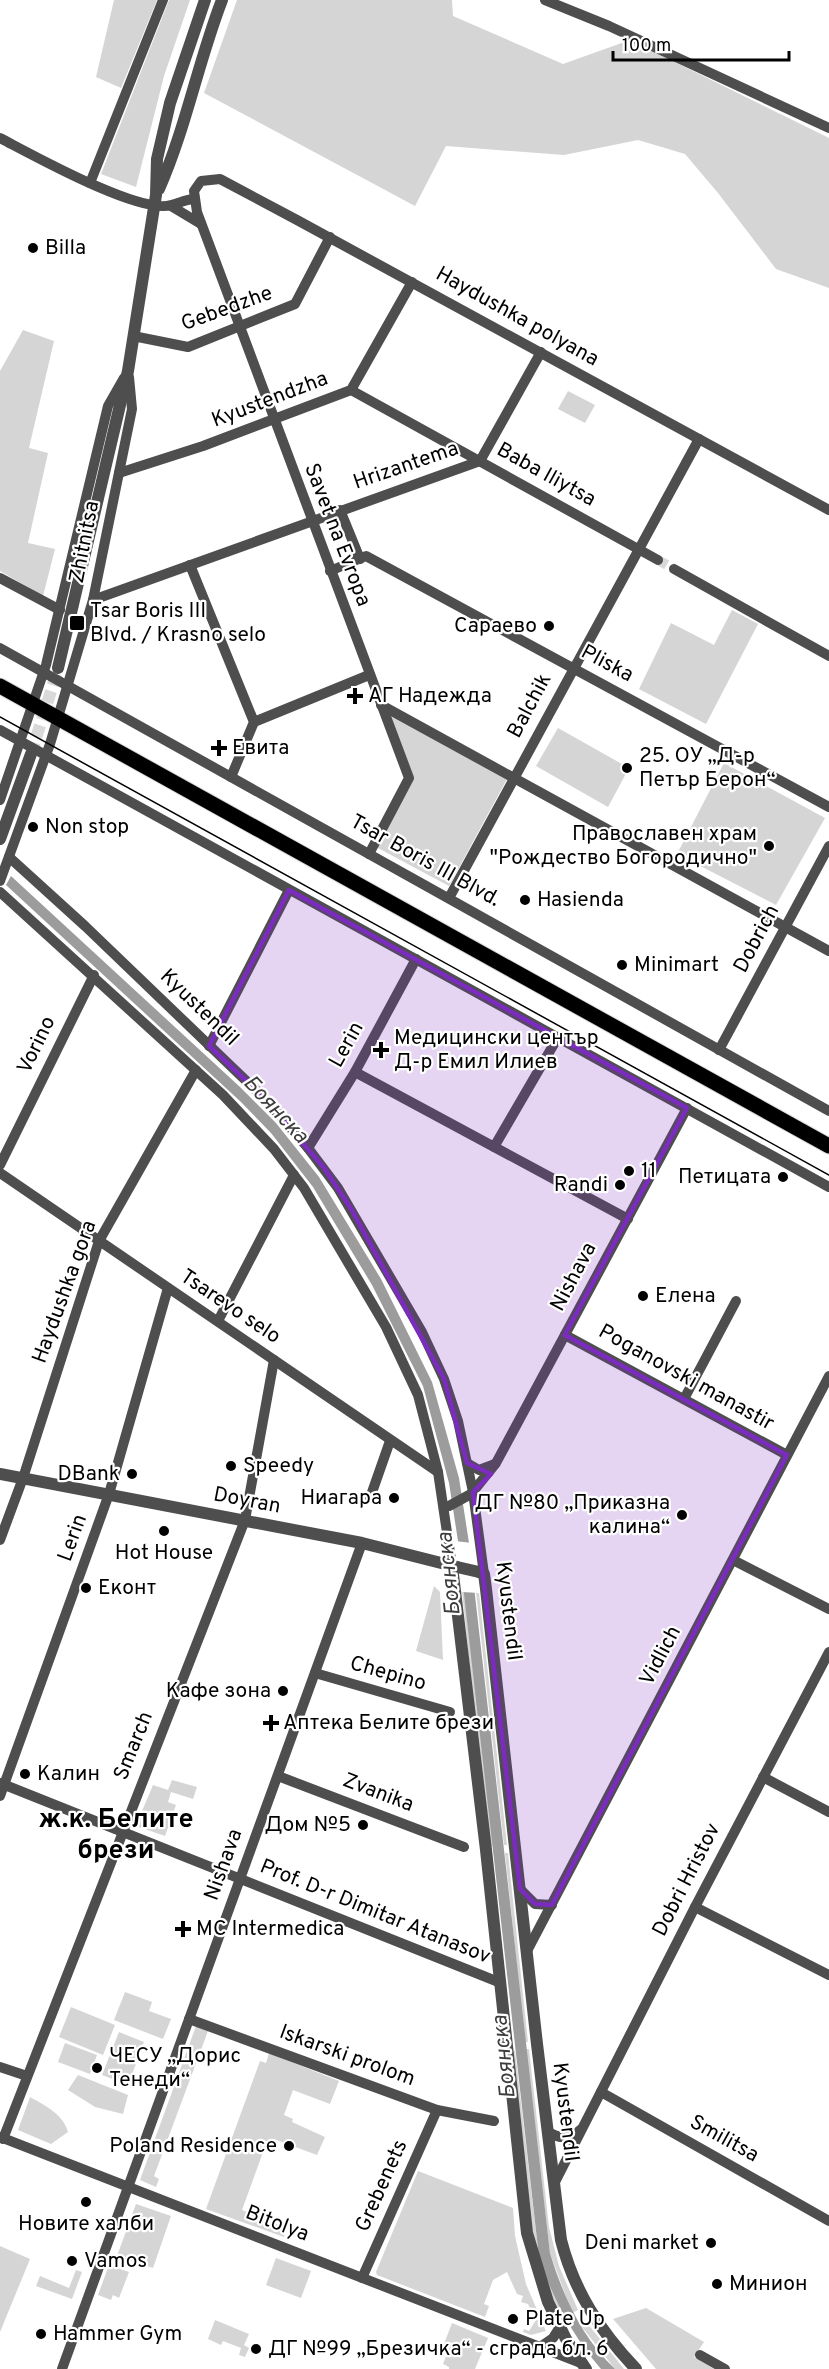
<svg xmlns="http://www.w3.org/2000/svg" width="829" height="2369" font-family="Overpass,sans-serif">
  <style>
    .green { fill: #d5d5d5 }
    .water { fill: #9c9c9c }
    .pier { fill: #fff }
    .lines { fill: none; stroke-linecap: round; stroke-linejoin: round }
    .minor-tunnel { stroke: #d9d9d9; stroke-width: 10; stroke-dasharray: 10 5; stroke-linecap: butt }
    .tertiary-tunnel { stroke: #d9d9d9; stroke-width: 12; stroke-dasharray: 12 6; stroke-linecap: butt }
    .primary-casing { stroke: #dbdbdb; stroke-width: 17 }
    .minor { stroke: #4e4e4e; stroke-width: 10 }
    .tertiary { stroke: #4e4e4e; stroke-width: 12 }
    .primary { stroke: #000; stroke-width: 15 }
    .tram { stroke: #000; stroke-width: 1.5 }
    .minor-bridge { stroke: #4e4e4e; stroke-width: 10 }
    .tertiary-bridge { stroke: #4e4e4e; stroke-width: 12 }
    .marked { fill: #7b2cbf; fill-opacity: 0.2; stroke: #7b2cbf; stroke-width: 4.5; stroke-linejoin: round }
    .poi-dot { fill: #000; stroke: #fff; stroke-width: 2 }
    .labels { text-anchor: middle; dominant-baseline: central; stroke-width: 4.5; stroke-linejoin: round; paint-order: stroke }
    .poi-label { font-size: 21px; fill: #000; stroke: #fff; text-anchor: start }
    .street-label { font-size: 21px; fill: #000; stroke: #fff }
    .water-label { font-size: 22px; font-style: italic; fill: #3d3d3d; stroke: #fff }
    .district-label { font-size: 27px; font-weight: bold; fill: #000; stroke: #fff }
  </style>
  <rect width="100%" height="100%" fill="#fff"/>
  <!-- green -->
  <g class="green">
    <polygon points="114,0 157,0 121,88 96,77"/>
    <polygon points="169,0 190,0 164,76 136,187 101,174"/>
    <polygon points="237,0 452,0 453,16 563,64 630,40 829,138 829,288 776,269 718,193 685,154 638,140 564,155 446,146 415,206 204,93"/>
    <polygon points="23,330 54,341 29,448 48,453 28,543 55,549 43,596 0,571 0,371"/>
    <polygon points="568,391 595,405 585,423 558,409"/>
    <polygon points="732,610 758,624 706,724 639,689 671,623 714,645"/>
    <polygon points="390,716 507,779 449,886 376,847 413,778"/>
    <polygon points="558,728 629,768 608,807 536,766"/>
    <polygon points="724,763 825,818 776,905 677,854"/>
    <polygon points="434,1586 440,1592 443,1660 416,1651"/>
    <polygon points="462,1592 465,1592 493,1846 489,1847"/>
    <polygon points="476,1592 479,1593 507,1845 504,1845"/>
    <polygon points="172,1780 197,1787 193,1799 171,1792 168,1802 176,1805 165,1836 139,1827 137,1823 153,1785 168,1790"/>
    <polygon points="505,1853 508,1853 528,2042 525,2042"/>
    <polygon points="125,1992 152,2002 149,2011 171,2019 163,2039 114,2020"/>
    <polygon points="71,2007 115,2025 103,2055 59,2037"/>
    <polygon points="196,2026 208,2031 154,2176 159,2179 156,2187 140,2180"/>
    <polygon points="119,2032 144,2042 128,2085 102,2075"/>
    <polygon points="65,2043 97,2055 90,2074 58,2062"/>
    <polygon points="526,2049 529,2049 549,2227 559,2266 578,2310 572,2313 550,2253"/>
    <path d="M512,2051H515L539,2257L564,2317L561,2319C522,2237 521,2141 512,2051Z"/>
    <polygon points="269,2053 339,2081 330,2104 293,2090 284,2115 293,2119 292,2122 325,2137 317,2155 274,2139 271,2145 266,2144 242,2210 287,2228 284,2237 206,2209 260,2061 266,2063"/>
    <polygon points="78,2075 128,2095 123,2114 95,2107 68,2090"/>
    <path d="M30,2097C46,2106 63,2114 68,2132L51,2144L18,2130Z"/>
    <polygon points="418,2171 513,2208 515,2236 526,2284 546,2331 531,2335 523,2332 524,2329 529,2331 536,2320 528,2304 521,2302 523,2296 517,2294 507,2272 493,2280 484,2304 489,2306 485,2317 377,2275 376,2272"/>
    <polygon points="136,2204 171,2216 153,2268 117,2256"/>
    <polygon points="0,2246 30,2259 0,2332"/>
    <polygon points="276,2258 311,2271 301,2298 266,2285"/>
    <polygon points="109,2265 129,2272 119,2298 113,2295 111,2300 98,2295"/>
    <polygon points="76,2270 82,2272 72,2299 36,2286 40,2276 69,2288"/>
    <polygon points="646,2308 704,2342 694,2357 714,2369 656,2369 613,2319"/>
    <polygon points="584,2319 624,2369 615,2369 578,2322"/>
    <polygon points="215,2320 249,2334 244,2345 249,2348 245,2357 239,2355 241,2348 223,2341 221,2345 208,2339"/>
    <polygon points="452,2323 488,2338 475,2369 449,2369 449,2367 443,2364 450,2346 444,2344"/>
  </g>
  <!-- water -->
  <path class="water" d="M11,876L240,1087L276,1123L319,1177L381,1279L432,1382L459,1478L469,1543L550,2253C563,2296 582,2338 615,2369H601C572,2335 553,2299 539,2257L458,1541L449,1483L423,1386L372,1285L313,1187L271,1133L241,1102L6,885Z"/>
  <!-- pier -->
  <polygon class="pier" points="455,1541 472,1543 479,1593 462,1592"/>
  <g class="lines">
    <!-- minor-tunnel -->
    <polyline class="minor-tunnel" points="658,560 674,569"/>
    <!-- tertiary-tunnel -->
    <polyline class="tertiary-tunnel" points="31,754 58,669"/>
    <defs>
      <polyline id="primary" points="0,686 829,1146"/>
    </defs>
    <!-- primary casing -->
    <use href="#primary" class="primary-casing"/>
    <!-- minor -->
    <g class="minor">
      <polyline points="545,0 609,26 829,128"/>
      <path d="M0,138C31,154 140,215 171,205C179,203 185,200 193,199"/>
      <polyline points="90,183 163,0"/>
      <polyline points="171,206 201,224"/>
      <polyline points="133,336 188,347 295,304 330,237"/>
      <polyline points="351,390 658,560"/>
      <polyline points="119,473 203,446 351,390 412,282"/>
      <polyline points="340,510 360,559"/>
      <polyline points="190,565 254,722 231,777"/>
      <polyline points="674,569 829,656"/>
      <polyline points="330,571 366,556 829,807"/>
      <polyline points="0,578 60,610"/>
      <polyline points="93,600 480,461 541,352"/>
      <polyline points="0,648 829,1111"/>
      <polyline points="381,705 829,951"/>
      <polyline points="254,722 369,675"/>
      <polyline points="0,730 829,1187"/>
      <polyline points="0,800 46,665 108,406 124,378"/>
      <polyline points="369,854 409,778 197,212 194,191 201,181 220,179 297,220 829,510"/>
      <polyline points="9,857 85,926 262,1096 308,1148 338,1188 422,1332 444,1379 458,1421 473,1492 484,1574"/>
      <polyline points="0,881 50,744 93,600 132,409 129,377"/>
      <polyline points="0,892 223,1095 274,1149 304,1188 386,1327 418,1395 438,1472 452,1566"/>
      <polyline points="449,898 699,439"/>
      <polyline points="209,1046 289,890"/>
      <polyline points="719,1050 829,846"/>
      <polyline points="355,1072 628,1219"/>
      <polyline points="494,1147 558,1037"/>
      <polyline points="308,1148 355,1072 416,959"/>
      <polyline points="0,1165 94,975"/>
      <polyline points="0,1173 438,1472"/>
      <polyline points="218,1321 294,1175"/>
      <polyline points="565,1335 787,1455"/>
      <polyline points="684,1399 736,1301"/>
      <polyline points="467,1463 479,1470 495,1464"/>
      <polyline points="471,1494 496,1463 687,1108"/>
      <polyline points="370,1498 390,1441"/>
      <polyline points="0,1540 23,1478 99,1241 196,1070"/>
      <polyline points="733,1560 829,1609"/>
      <polyline points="315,1673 450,1712"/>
      <polyline points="278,1776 464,1847"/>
      <polyline points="763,1777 829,1812"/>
      <polyline points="0,1783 501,1983"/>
      <polyline points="0,1796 109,1494 168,1288"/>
      <polyline points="520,1889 535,1904 552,1905"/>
      <polyline points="695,1907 829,1975"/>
      <polyline points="526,1953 829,1376"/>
      <polyline points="189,2019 437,2110 494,2121"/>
      <polyline points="0,2067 27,2076"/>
      <polyline points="601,2092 829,2221"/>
      <path d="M547,2131C559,2139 570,2140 580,2130"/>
      <polyline points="0,2137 581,2363"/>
      <polyline points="3,2139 245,1520 274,1360"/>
      <polyline points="554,2184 695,1907 829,1652"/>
      <polyline points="362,2278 437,2110"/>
      <polyline points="540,2347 553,2338 560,2327"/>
      <polyline points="700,2355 725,2369"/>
      <polyline points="62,2369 362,1543"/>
    </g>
    <!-- tertiary -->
    <g class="tertiary">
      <path d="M159,189C186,128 198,62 222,0"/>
      <polyline points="58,668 128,371 156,195 157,159 170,103 205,0"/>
      <polyline points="0,839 31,754"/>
      <polyline points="0,1474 362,1543 457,1567"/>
      <polyline points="452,1566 486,1850 527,2233 548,2302 566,2339 586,2369"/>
      <path d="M479,1572L484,1574L486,1589L537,2044L561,2240C574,2291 600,2331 636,2369"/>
    </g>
    <!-- primary -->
    <use href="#primary" class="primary"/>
    <!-- tram -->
    <polyline class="tram" points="0,717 829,1175"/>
    <!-- minor-bridge -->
    <polyline class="minor-bridge" points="449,1506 471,1494"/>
    <!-- tertiary-bridge -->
    <polyline class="tertiary-bridge" points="457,1567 479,1572"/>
  </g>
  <!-- marked area -->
  <path class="marked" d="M289,890L687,1108L565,1335L787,1455L552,1905L535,1904L520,1889L473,1492L491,1474L467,1463L444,1379L351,1209L324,1168L262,1096L209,1046Z"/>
  <!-- markers -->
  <g class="poi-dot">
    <circle cx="33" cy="248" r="6"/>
    <rect x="69" y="615" width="16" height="16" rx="3"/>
    <circle cx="549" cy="626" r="6"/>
    <path d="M352 687h6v6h6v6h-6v6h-6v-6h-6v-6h6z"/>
    <path d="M216 739h6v6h6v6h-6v6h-6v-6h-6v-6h6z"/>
    <circle cx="627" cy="768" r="6"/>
    <circle cx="33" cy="827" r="6"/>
    <circle cx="769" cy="846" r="6"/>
    <circle cx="525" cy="900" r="6"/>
    <circle cx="622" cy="965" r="6"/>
    <path d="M378 1041h6v6h6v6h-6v6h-6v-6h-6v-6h6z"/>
    <circle cx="629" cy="1171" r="6"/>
    <circle cx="783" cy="1177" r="6"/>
    <circle cx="620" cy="1185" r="6"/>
    <circle cx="643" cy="1296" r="6"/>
    <circle cx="231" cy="1466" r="6"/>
    <circle cx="132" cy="1474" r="6"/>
    <circle cx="394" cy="1498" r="6"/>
    <circle cx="682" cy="1515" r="6"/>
    <circle cx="164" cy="1531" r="6"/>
    <circle cx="86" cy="1588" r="6"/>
    <circle cx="283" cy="1691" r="6"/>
    <path d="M268 1714h6v6h6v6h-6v6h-6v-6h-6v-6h6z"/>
    <circle cx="25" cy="1774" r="6"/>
    <circle cx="363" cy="1825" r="6"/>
    <path d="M180 1920h6v6h6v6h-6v6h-6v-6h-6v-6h6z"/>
    <circle cx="97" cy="2068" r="6"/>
    <circle cx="289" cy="2146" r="6"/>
    <circle cx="86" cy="2202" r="6"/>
    <circle cx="711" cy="2243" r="6"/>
    <circle cx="72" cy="2261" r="6"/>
    <circle cx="717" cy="2284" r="6"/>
    <circle cx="513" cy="2319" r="6"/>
    <circle cx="41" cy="2334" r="6"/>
    <circle cx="256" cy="2349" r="6"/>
  </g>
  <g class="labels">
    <!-- poi labels -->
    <g class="poi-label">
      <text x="45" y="248">Billa</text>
      <text x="90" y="611">Tsar Boris III<tspan x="90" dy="24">Blvd. / Krasno selo</tspan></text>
      <text x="537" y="626" text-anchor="end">Сараево</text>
      <text x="368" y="696">АГ Надежда</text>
      <text x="232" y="748">Евита</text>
      <text x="639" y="756">25. ОУ „Д-р<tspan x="639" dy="24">Петър Берон“</tspan></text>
      <text x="45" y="827">Non stop</text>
      <text x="757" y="834" text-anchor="end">Православен храм<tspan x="757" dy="24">"Рождество Богородично"</tspan></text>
      <text x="537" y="900">Hasienda</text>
      <text x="634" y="965">Minimart</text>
      <text x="394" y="1038">Медицински център<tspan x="394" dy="24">Д-р Емил Илиев</tspan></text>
      <text x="641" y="1171">11</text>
      <text x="771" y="1177" text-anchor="end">Петицата</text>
      <text x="608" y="1185" text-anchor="end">Randi</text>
      <text x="655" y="1296">Елена</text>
      <text x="243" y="1466">Speedy</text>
      <text x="120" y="1474" text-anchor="end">DBank</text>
      <text x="382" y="1498" text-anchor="end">Ниагара</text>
      <text x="670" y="1503" text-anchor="end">ДГ №80 „Приказна<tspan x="670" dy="24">калина“</tspan></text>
      <text x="164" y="1553" text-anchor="middle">Hot House</text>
      <text x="98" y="1588">Еконт</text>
      <text x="271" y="1691" text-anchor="end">Кафе зона</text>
      <text x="283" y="1723">Аптека Белите брези</text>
      <text x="37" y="1774">Калин</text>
      <text x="351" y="1825" text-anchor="end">Дом №5</text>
      <text x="196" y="1929">MC Intermedica</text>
      <text x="109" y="2056">ЧЕСУ „Дорис<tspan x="109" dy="24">Тенеди“</tspan></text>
      <text x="277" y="2146" text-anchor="end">Poland Residence</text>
      <text x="86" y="2224" text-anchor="middle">Новите халби</text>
      <text x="699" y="2243" text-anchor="end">Deni market</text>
      <text x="84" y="2261">Vamos</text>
      <text x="729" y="2284">Минион</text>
      <text x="525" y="2319">Plate Up</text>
      <text x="53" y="2334">Hammer Gym</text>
      <text x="268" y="2349">ДГ №99 „Брезичка“ - сграда бл. 6</text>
    </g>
    <!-- street labels -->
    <g class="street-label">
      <text transform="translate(227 309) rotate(-20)">Gebedzhe</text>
      <text transform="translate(517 317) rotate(29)">Haydushka polyana</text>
      <text transform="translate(270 400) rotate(-21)">Kyustendzha</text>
      <text transform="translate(406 466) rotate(-19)">Hrizantema</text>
      <text transform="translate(546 475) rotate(29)">Baba Iliytsa</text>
      <text transform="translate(337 535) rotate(69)">Savet na Evropa</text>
      <text transform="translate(85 542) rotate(-79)">Zhitnitsa</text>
      <text transform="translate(607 664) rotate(28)">Pliska</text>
      <text transform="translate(530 706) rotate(-62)">Balchik</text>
      <text transform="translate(425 861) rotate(29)">Tsar Boris III Blvd.</text>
      <text transform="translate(757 939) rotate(-62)">Dobrich</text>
      <text transform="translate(199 1008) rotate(44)">Kyustendil</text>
      <text transform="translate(37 1045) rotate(-64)">Vorino</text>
      <text transform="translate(347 1045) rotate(-61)">Lerin</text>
      <text transform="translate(574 1277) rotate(-62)">Nishava</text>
      <text transform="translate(65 1292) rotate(-70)">Haydushka gora</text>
      <text transform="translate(230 1307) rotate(34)">Tsarevo selo</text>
      <text transform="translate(686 1378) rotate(29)">Poganovski manastir</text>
      <text transform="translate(247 1501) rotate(11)">Doyran</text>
      <text transform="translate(73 1538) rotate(-70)">Lerin</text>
      <text transform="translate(508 1611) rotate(83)">Kyustendil</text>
      <text transform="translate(661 1656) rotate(-62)">Vidlich</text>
      <text transform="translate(388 1674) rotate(16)">Chepino</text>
      <text transform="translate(134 1746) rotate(-68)">Smarch</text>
      <text transform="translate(378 1793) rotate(21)">Zvanika</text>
      <text transform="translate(224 1865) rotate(-70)">Nishava</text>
      <text transform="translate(687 1880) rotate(-63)">Dobri Hristov</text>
      <text transform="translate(375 1912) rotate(22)">Prof. D-r Dimitar Atanasov</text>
      <text transform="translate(347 2056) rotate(20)">Iskarski prolom</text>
      <text transform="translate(565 2112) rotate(83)">Kyustendil</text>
      <text transform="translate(724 2139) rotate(29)">Smilitsa</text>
      <text transform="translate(382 2186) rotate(-66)">Grebenets</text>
      <text transform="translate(277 2224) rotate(21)">Bitolya</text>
    </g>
    <!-- water labels -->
    <g class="water-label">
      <text transform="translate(275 1110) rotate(47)">Боянска</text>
      <text transform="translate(450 1574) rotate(-96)">Боянска</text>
      <text transform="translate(505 2057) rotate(-96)">Боянска</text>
    </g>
    <!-- district labels -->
    <g class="district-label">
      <text x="116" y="1820">ж.к. Белите<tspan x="116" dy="31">брези</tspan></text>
    </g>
  </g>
  <!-- scale -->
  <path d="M613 51v9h176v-9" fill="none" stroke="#000000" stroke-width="3"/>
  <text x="622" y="51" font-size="18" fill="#000000" stroke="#ffffff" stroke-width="4.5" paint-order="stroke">100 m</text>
</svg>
